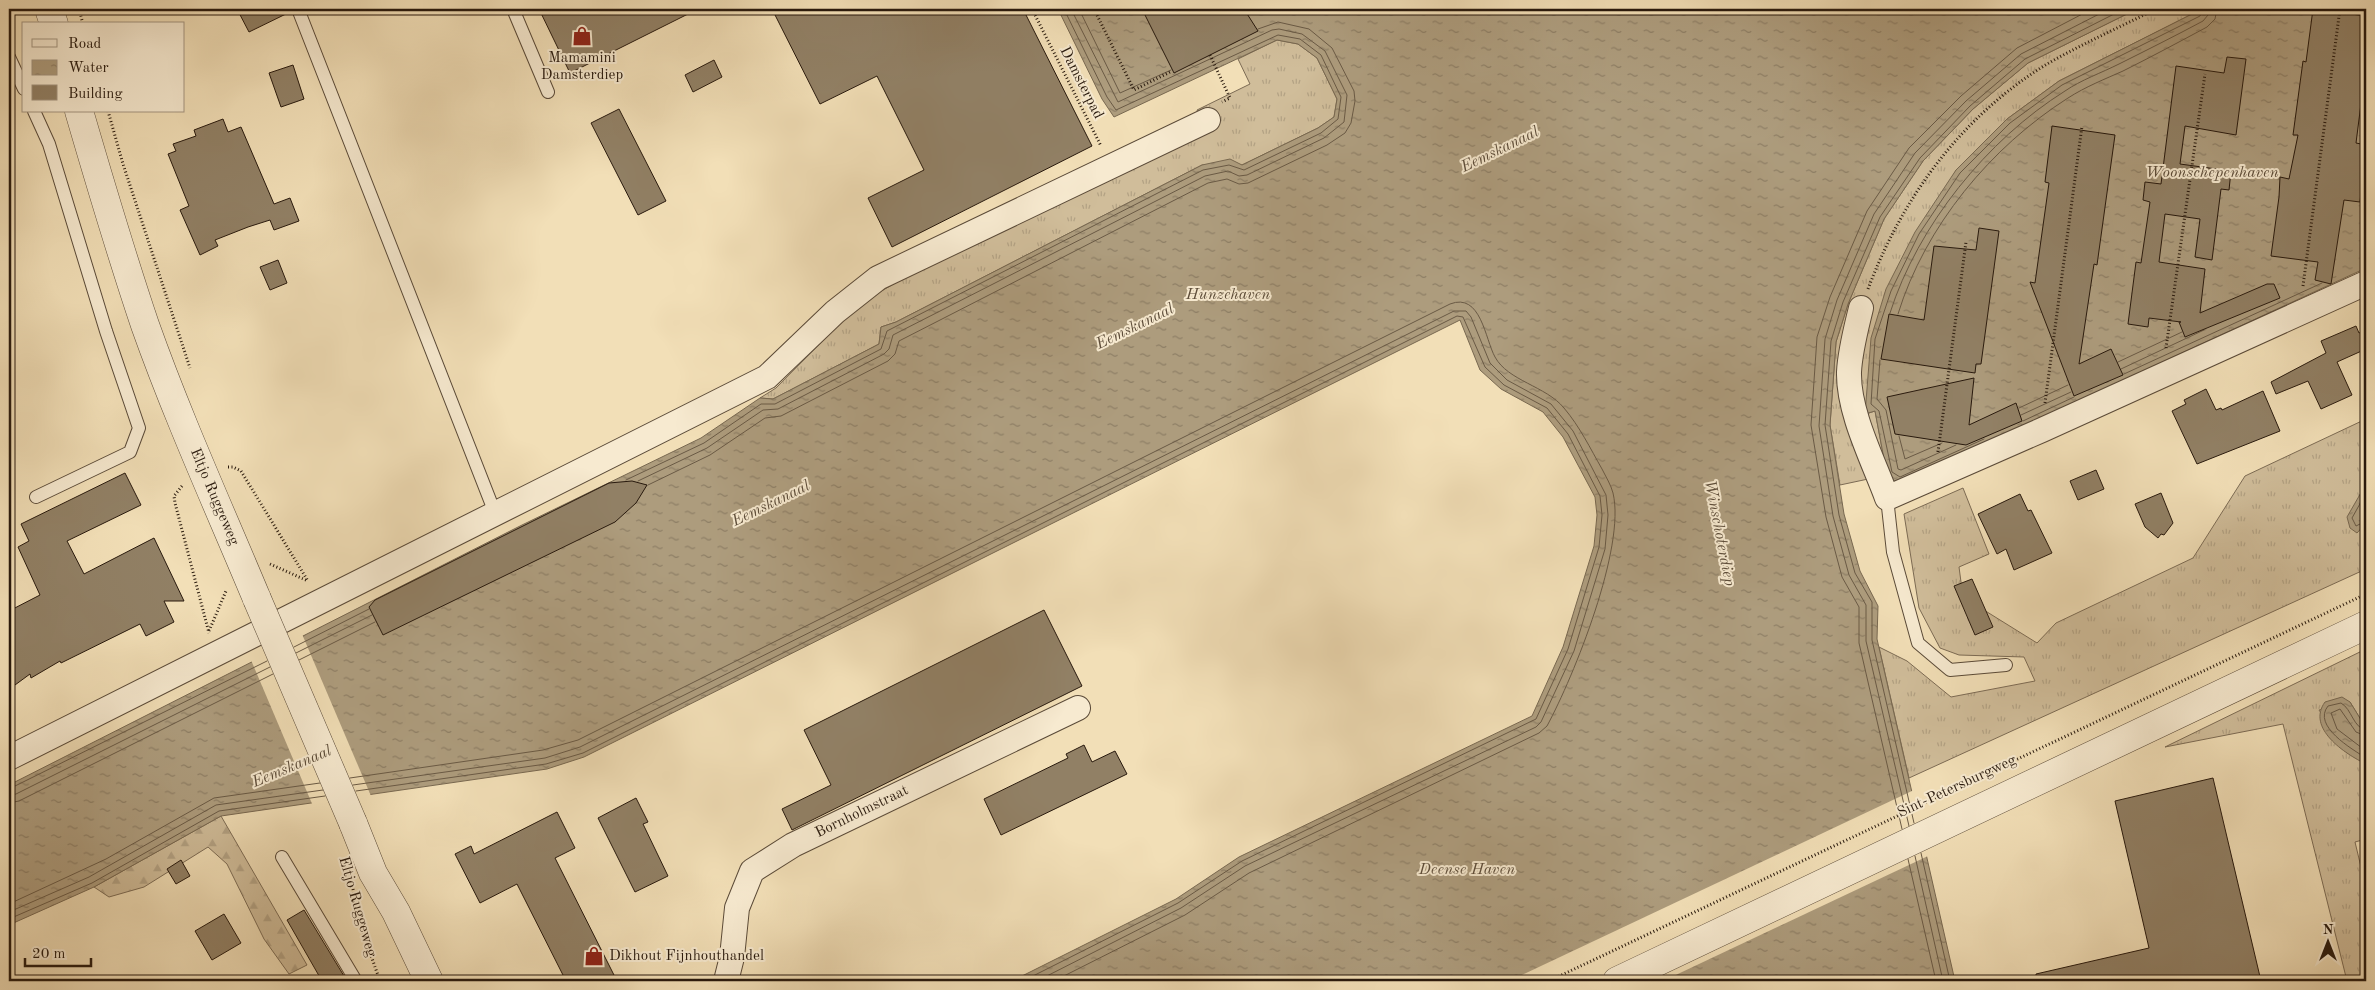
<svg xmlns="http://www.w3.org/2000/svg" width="2375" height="990" font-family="'Old Standard TT',serif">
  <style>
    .grass { fill: url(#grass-tufts); stroke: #7c6b54 }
    .forest { fill: url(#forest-firs); stroke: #7c6b54 }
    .water { fill: url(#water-ripples); stroke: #786850 }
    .pier { fill: #f2dfb7 }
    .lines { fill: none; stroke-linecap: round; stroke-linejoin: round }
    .shore { stroke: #6a5a45; stroke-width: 1 }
    .building { fill: #918065; stroke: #28190d }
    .service-casing { stroke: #5a4a38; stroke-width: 14 }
    .minor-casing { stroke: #5a4a38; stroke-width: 26 }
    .tertiary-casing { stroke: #5a4a38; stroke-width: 29 }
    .path { stroke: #28190d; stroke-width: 3; stroke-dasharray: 1 2.5; stroke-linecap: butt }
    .service { stroke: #f7ead0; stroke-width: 12 }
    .minor { stroke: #f7ead0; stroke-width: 24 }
    .tertiary { stroke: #f7ead0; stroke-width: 28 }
    .tertiary-bridge-casing { stroke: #5a4a38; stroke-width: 29; stroke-linecap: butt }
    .tertiary-bridge { stroke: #f7ead0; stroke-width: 28 }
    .labels { text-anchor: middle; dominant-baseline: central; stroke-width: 4; stroke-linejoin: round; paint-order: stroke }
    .poi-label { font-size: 15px; fill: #28190d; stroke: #f7ead0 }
    .street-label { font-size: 15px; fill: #28190d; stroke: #f7ead0 }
    .water-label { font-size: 16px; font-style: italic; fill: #5d4d3a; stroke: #f7ead0 }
  </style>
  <defs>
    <pattern id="grass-tufts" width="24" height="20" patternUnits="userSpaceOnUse" patternTransform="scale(1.25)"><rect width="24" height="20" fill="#d0bd9a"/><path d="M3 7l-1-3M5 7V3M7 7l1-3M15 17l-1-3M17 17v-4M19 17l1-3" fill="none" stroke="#b3a284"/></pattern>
    <pattern id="forest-firs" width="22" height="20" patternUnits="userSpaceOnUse" patternTransform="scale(1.25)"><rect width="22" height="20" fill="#d0bd9a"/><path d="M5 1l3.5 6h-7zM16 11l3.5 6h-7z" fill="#b3a284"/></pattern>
    <pattern id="water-ripples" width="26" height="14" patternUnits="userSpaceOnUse" patternTransform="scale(1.25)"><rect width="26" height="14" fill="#ad9c7d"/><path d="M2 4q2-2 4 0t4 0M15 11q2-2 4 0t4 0" fill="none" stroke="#8d7e65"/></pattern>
  </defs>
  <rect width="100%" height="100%" fill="#f2dfb7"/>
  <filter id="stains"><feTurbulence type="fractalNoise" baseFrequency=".004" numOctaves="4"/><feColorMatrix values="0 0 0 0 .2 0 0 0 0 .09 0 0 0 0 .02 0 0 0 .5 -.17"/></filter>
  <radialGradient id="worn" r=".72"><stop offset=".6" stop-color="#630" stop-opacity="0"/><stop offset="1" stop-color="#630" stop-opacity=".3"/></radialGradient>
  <!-- grass -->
  <g class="grass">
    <polygon points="2137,9 2202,9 2059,81 2007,119 1956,170 1866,414 1875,411 1887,475 1840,485 1830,425 1836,342 1848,304 1884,219 1923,161 1973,109 2028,63"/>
    <polygon points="1277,40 1298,44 1317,58 1337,99 1334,117 1318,128 1242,165 1202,165 896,322 881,327 879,344 773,399 760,398 776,388 859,304 897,282 1203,129 1197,110 1250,84 1238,59"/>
    <polygon points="2366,419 2366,569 1909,778 1879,647 1907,661 1951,697 2035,681 2024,657 1959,655 1940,648 1919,608 1904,514 1963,488 1989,554 1959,567 1963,597 2037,643 2056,623 2193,558 2245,476"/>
    <polygon points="2366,649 2366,728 2350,702 2319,710 2346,752 2366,764 2366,839 2355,842 2366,888 2366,963 2362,965 2366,965 2366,981 2347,981 2283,724 2165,747"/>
  </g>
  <!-- forest -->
  <polygon class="forest" points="221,816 307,965 289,974 264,939 227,864 208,847 144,887 109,897 94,887"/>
  <!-- water -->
  <g class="water">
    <polygon points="1058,9 2137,9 2028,63 1973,109 1923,161 1884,219 1848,304 1836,342 1830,425 1844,514 1860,571 1878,606 1877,639 1955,981 1012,981 1176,899 1239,857 1532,716 1563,647 1594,546 1597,515 1595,497 1563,437 1543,412 1501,389 1480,370 1460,320 584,757 547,769 221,816 94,887 9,925 9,785 522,525 701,438 760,398 773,399 879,344 881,327 896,322 1202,165 1230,159 1242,165 1318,128 1334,117 1337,99 1317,58 1298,44 1277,40 1114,117 1102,99"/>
    <polygon points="2202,9 2366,9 2366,268 1898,484 1887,475 1875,411 1865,414 1871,338 1886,289 1915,232 1956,170 2007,119 2059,81"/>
    <polygon points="2366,484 2366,523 2357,533 2350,528 2347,517"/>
    <path d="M2342,697L2350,702L2366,728V764C2345,754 2306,728 2325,702Z"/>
  </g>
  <!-- pier -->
  <g class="pier">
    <polygon points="302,634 371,796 313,806 251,660"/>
    <polygon points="1914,790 1928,851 1928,856 1663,981 1509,981"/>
  </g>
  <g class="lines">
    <!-- shore -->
    <g class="shore">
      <polyline points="1079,9 1120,93 1171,70"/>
      <path d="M1890,313C1918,225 1987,140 2065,91C2081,80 2101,73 2119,64C2147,50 2175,36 2203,21L2208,15L2209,9"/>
      <path d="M1898,314C1925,226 1991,147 2068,98C2085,87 2105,79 2123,71C2151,57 2179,42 2207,27L2215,19L2217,9"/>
      <polyline points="1880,360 1877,399 1886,410 1898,469 1901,470 1956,445"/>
      <polyline points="2118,362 2182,332"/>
      <polyline points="2121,369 2204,330"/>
      <polyline points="2124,374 2322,283"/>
      <polyline points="2019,408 2068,385"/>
      <polyline points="2021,415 2071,392"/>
      <polyline points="2023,421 2074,397"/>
      <polyline points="1899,436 1905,459 1942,443"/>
      <polyline points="1984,439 1900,477 1892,472 1879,411 1871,404 1875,339 1891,291 1919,234 1960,173 2010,123 2062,85 2200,16 2203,9"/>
      <polyline points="626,480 704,443 761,404 775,404 881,349 887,331 1203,170 1229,165 1244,170 1321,133 1338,119 1341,97 1321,55 1300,39 1278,35 1116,110 1107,97 1064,9"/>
      <polyline points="638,481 707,448 763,410 778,409 884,354 889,349 893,335 1205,176 1228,171 1239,176 1247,175 1324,138 1344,122 1347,95 1325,51 1302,34 1279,29 1272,30 1118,102 1071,9"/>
      <polyline points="648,485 710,455 765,418 781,416 888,361 895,354 899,341 1208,183 1227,179 1239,184 1248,183 1327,145 1345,133 1351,123 1355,101 1354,91 1332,48 1309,29 1278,22 1258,29"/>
      <polyline points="2366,493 2352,518 2356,526 2366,521"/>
      <polyline points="294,647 369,609"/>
      <polyline points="296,653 372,615"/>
      <polyline points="299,660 375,622"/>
      <path d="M2366,730C2353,728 2352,709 2341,703L2328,706C2312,726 2352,749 2366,758"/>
      <polyline points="2366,736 2356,732 2340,709 2331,713 2337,729 2366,751"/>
      <path d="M350,778L543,750L578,740L1450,304C1481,292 1485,339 1495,357C1508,381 1546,386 1564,408C1580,427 1590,448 1602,469C1606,477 1611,485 1613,493C1626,547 1574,676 1547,726L1539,733L1249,873L1185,915L1054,981"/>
      <polyline points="353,785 545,758 580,747 1454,311 1466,311 1471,317 1490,363 1507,380 1551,404 1573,431 1606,495 1608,515 1605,549 1574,651 1541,722 1536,727 1245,866 1181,908 1037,981"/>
      <polyline points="9,789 267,661"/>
      <polyline points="356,791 546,764 583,753 1457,316 1463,317 1485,367 1504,385 1547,408 1568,434 1600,496 1602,515 1599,547 1568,649 1536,719 1242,861 1178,903 1023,981"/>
      <polyline points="9,796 16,794 270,667"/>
      <polyline points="9,803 19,801 273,674"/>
      <polyline points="1914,823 1872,640 1872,602 1855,573 1839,515 1825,425 1831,341 1843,302 1880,217 1920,158 1970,106 2025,59 2124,9"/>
      <polyline points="1909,826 1866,641 1866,605 1849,575 1833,516 1819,426 1825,339 1837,300 1874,214 1915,153 1966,101 2021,54 2109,9"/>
      <polyline points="1902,829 1859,643 1859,607 1842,577 1826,517 1811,425 1817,337 1830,297 1867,211 1909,148 1961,96 2017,48 2092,9"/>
      <polyline points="1921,853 1950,981"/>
      <polyline points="1915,856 1943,981"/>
      <polyline points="1908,859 1936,981"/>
      <polyline points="9,904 106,859 214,798 320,783"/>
      <polyline points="9,912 89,877 216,805 323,790"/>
      <polyline points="9,919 92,883 219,811 325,796"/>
    </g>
  </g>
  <!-- building -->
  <g class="building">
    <polygon points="237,9 290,9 290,12 249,32"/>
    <polygon points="539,9 698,9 570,73"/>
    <polygon points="772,9 1023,9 1092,146 892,247 868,198 924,170 877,76 820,104"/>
    <polygon points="1142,9 1244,9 1258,31 1174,73"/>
    <polygon points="2313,9 2366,16 2366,64 2356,143 2366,145 2360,202 2344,200 2331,284 2315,280 2318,262 2271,256 2279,197 2280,177 2289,179 2298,135 2293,135 2303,61 2306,62"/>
    <polygon points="2227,57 2246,59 2236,135 2185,126 2180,164 2231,171 2229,190 2221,189 2212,260 2195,257 2200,219 2165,214 2159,262 2205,269 2200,313 2267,284 2274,284 2280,298 2185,337 2179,322 2181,322 2149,318 2148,327 2128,324 2136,262 2141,263 2150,202 2143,200 2145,182 2161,184 2176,66 2224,73"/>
    <polygon points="714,60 722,77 693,92 685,75"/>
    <polygon points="293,65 304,99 281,107 269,73"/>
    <polygon points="619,109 666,201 638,215 591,123"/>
    <polygon points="223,119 228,132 241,127 274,204 290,198 299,221 274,230 270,220 248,227 215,240 218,246 200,255 180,210 189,206 168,154 176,151 173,144 196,136 194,130"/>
    <polygon points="2052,126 2115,135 2097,265 2094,264 2079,364 2111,349 2123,375 2074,396 2030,282 2035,283 2049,183 2045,182"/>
    <polygon points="1979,228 1999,231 1981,364 1976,364 1975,373 1881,359 1889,314 1924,320 1934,246 1976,250"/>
    <polygon points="278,260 287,283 270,290 260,267"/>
    <polygon points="2356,326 2359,333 2366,330 2366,349 2337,362 2352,395 2321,409 2308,381 2276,394 2271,382 2326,353 2321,341"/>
    <polygon points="1974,378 1969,425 2016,403 2022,421 1966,445 1895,434 1887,397"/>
    <polygon points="2206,389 2216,410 2221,408 2222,410 2263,391 2280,431 2197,464 2172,411 2186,404 2184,400"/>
    <polygon points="2096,470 2104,489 2078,500 2070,481"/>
    <polygon points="125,473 141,505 67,541 84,574 154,538 184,601 164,601 174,622 146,636 140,624 61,663 60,661 31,678 30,674 15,685 9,670 9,611 40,595 18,547 29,541 21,524"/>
    <polygon points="632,481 647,485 636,503 615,522 383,635 369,607 375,600 609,483"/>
    <polygon points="2161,493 2173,523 2164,535 2161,534 2158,538 2145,527 2135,504"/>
    <polygon points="2020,494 2028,511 2031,510 2052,553 2014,570 2006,549 1997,554 1978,514"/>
    <polygon points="1972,579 1993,627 1975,635 1954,586"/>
    <polygon points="1044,610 1082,686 792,830 782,809 831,785 804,730"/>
    <polygon points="1084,745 1092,762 1115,751 1127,774 1001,835 984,799 1068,758 1066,754"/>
    <polygon points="2213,778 2261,981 2036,981 2036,974 2149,948 2115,801"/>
    <polygon points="636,798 648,822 643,824 668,876 635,892 598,818"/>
    <polygon points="557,812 575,848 555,858 617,981 566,981 517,884 480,903 455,854 471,846 474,854"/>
    <polygon points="181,860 190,876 176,884 167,869"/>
    <polygon points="304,910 347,981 322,981 287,920"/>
    <polygon points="224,914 241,943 212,960 195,931"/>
  </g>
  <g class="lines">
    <defs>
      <g id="service">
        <polyline points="298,9 495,513"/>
        <polyline points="513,9 548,92"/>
        <polyline points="9,57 24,89"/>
        <polyline points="34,111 49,144 106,331 139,428 130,452 36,497"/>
        <polyline points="1887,498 1893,552 1918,643 1950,670 2006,665"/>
        <polyline points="282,857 356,981"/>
      </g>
      <g id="minor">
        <path d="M1861,308C1856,329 1850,351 1849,372C1848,412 1873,460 1887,498L2042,430L2366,283"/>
        <polyline points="9,758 767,377 835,312 878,278 1208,120"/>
        <polyline points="726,981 732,957 737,908 752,871 793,845 1078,708"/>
      </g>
      <g id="tertiary">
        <polyline points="49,9 54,24"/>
        <path d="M79,111C100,183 121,254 145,325C178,418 219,508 257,599"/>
        <polyline points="353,823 373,873 396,912 429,981"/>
        <polyline points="1617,981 2366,625"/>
      </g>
    </defs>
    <!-- service casing -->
    <use href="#service" class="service-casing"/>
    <!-- minor casing -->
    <use href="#minor" class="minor-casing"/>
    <!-- tertiary casing -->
    <use href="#tertiary" class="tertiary-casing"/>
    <!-- path -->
    <g class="path">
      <polyline points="79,9 83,24"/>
      <polyline points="1032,9 1101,146"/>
      <polyline points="1094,9 1134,90 1172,71"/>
      <polyline points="1210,55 1230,98 1222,102"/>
      <polyline points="108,111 123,164 190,368"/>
      <polyline points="2303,286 2340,9"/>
      <path d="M1868,289C1903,196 1962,116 2047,64C2082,44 2120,27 2156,9"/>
      <polyline points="2166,348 2205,74"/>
      <polyline points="2045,403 2082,126"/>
      <polyline points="1938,452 1966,242"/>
      <polyline points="228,467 233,467 241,471 308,581"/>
      <polyline points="182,486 174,496 175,503 209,633"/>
      <polyline points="270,564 308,581"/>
      <polyline points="209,631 226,591"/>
      <polyline points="353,889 357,916 380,981"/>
      <polyline points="1549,981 2366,594"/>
    </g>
    <!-- service -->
    <use href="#service" class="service"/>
    <!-- minor -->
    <use href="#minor" class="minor"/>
    <!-- tertiary -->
    <use href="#tertiary" class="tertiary"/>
    <defs>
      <polyline id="tertiary-bridge" points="257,599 353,823"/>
    </defs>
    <!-- tertiary-bridge casing -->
    <use href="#tertiary-bridge" class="tertiary-bridge-casing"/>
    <!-- tertiary-bridge -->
    <use href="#tertiary-bridge" class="tertiary-bridge"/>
  </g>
  <!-- icons -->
  <defs>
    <symbol id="shop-bare" viewBox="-9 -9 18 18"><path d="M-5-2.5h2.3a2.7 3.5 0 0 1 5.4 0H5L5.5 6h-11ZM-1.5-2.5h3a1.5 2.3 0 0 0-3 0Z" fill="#8f2418" stroke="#f7ead0" stroke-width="2.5" paint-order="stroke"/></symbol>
  </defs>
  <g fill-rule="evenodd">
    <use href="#shop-bare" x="568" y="22" width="28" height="28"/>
    <use href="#shop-bare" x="580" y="942" width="28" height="28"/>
  </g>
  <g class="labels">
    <!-- poi labels -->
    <g class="poi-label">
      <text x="582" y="58">Mamamini<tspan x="582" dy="17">Damsterdiep</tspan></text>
      <text x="609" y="956" text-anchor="start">Dikhout Fijnhouthandel</text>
    </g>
    <!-- street labels -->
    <g class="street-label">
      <text transform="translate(1081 83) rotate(63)">Damsterpad</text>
      <text transform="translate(214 497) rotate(67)">Eltjo Ruggeweg</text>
      <text transform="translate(1957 787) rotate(-25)">Sint-Petersburgweg</text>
      <text transform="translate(862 812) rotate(-26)">Bornholmstraat</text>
      <text transform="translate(357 907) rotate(74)">Eltjo Ruggeweg</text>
    </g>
    <!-- water labels -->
    <g class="water-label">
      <text transform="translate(1500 150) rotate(-26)">Eemskanaal</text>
      <text x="2212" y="173">Woonschepenhaven</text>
      <text x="1228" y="295">Hunzehaven</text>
      <text transform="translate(1135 327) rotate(-26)">Eemskanaal</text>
      <text transform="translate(771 504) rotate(-26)">Eemskanaal</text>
      <text transform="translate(1719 533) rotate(79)">Winschoterdiep</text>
      <text transform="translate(292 767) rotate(-23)">Eemskanaal</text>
      <text x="1467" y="870">Deense Haven</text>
    </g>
  </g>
  <!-- margin -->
  <rect width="2375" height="990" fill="none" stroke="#f2dfb7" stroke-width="30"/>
  <rect x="10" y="10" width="2355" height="970" fill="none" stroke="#28190d" stroke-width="2.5"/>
  <rect x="15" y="15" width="2345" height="960" fill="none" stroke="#28190d"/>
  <!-- legend -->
  <rect x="22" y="22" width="162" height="90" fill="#f7ead0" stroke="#a49682"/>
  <rect x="32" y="39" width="25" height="8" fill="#f7ead0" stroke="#a49682"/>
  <text x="68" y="48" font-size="15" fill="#28190d">Road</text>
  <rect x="32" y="60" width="25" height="15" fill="url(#water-ripples)" stroke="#a49682"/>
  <text x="68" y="72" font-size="15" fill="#28190d">Water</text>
  <rect x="32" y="85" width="25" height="15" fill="#918065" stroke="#a49682"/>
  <text x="68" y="98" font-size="15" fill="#28190d">Building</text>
  <!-- north arrow -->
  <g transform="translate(2328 942)" stroke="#f7ead0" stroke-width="4" paint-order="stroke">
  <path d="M0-4L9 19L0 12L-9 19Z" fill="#28190d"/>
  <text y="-8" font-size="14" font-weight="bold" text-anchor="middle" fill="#28190d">N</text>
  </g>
  <!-- scale -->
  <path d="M25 958v8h66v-8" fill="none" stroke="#28190d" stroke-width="2.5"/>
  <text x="32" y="958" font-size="15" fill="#28190d" stroke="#f7ead0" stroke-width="4" paint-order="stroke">20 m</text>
  <rect width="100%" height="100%" filter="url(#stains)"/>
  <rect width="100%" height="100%" fill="url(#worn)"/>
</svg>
